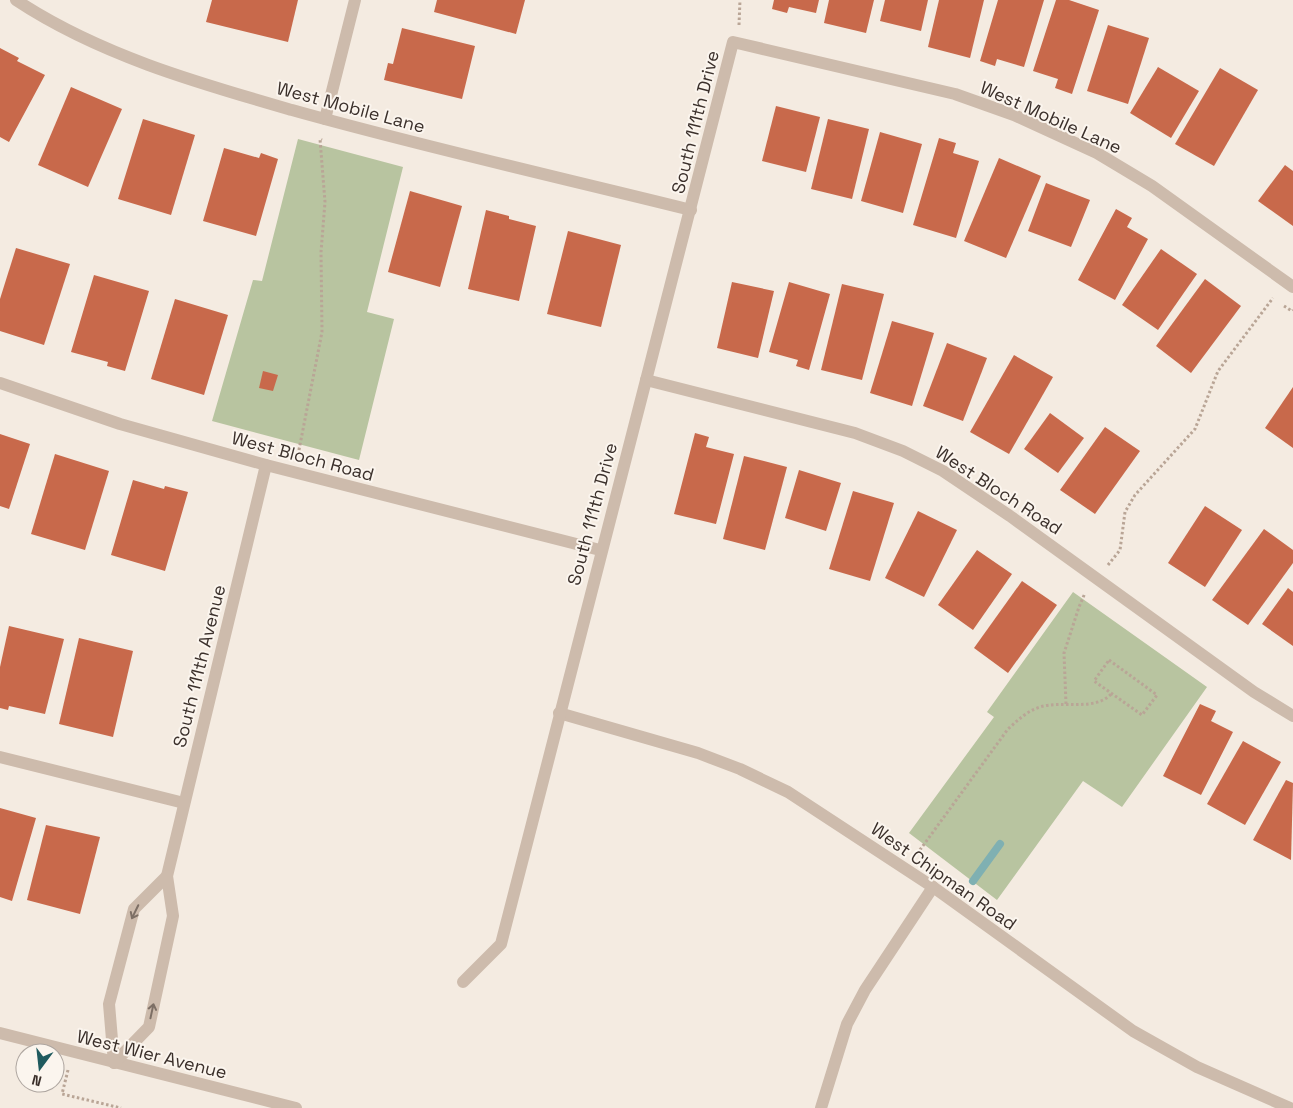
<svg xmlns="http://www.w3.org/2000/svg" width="1293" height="1108" font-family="'Space Grotesk',sans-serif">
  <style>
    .green { fill: #b8c4a0 }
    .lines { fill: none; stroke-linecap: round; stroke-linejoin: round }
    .stream { stroke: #7fb0b2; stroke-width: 8 }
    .building { fill: #c8694b }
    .path { stroke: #b9a596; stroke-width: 3; stroke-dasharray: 2.5 2.5; stroke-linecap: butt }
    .minor { stroke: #cdbbac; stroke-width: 12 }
    .oneway { stroke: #7d6f65 }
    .labels { text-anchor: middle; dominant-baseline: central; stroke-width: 4; stroke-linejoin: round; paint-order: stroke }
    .street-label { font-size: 18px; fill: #3b302b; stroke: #fbf5ee }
  </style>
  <rect width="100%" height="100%" fill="#f4ebe1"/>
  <!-- green -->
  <g class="green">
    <polygon points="298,139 403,167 367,312 394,319 359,460 212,421 253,280 262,281"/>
    <polygon points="1073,592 1207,687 1122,807 1083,781 997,900 909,833 994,717 987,712"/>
  </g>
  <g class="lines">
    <!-- stream -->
    <polyline class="stream" points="973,881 1000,844"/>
  </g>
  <!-- building -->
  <g class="building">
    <polygon points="212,0 298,0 288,42 206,22"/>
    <polygon points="437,0 525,0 516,34 434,12"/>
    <polygon points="774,0 819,0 816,13 789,7 787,13 772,9"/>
    <polygon points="829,0 874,0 866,33 824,23"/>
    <polygon points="885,0 928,0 921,31 880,21"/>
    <polygon points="939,0 984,0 970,58 928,47"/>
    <polygon points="998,0 1044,0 1024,67 997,59 995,66 980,61"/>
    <polygon points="1056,0 1069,0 1099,10 1072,94 1055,88 1058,79 1033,71"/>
    <polygon points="1108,25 1149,38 1128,104 1087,91"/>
    <polygon points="402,28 475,46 462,99 384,80 388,63 393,64"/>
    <polygon points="0,48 19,58 17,61 45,75 9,142 0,137"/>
    <polygon points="1158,67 1199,91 1171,138 1130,113"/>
    <polygon points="1220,68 1258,90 1214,166 1175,144"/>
    <polygon points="71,87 122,109 88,187 38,165"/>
    <polygon points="776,106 820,117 806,172 762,161"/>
    <polygon points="143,119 195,135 171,215 118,199"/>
    <polygon points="828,119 869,129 852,199 811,189"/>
    <polygon points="880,132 922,144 903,213 861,201"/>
    <polygon points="939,138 956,143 953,153 979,161 956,238 913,225"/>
    <polygon points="224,148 259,158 261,153 278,159 256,236 203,221"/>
    <polygon points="999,158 1041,176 1006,258 964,241"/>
    <polygon points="1285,165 1293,171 1293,226 1258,201"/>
    <polygon points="1046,183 1090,200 1071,247 1028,231"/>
    <polygon points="410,191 462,206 440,287 388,272"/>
    <polygon points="1116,209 1132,218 1127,227 1148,239 1115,300 1078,280"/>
    <polygon points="486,210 509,216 509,219 536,226 519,301 468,289"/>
    <polygon points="568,231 621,245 601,327 547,314"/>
    <polygon points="16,248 70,264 44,345 0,331 0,299"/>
    <polygon points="1161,249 1197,274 1158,330 1122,305"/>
    <polygon points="94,275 149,291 125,371 107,366 108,362 71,352"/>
    <polygon points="1205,279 1241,306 1191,373 1156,346"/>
    <polygon points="732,282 774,291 758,358 717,348"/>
    <polygon points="789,282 830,294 809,370 796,366 798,360 769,352"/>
    <polygon points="842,284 884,294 862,380 821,370"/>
    <polygon points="175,299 228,315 204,395 151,379"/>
    <polygon points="892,321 934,333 912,406 870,393"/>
    <polygon points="947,343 987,358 963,421 923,406"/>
    <polygon points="1014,355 1053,377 1009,454 970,432"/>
    <polygon points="263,371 278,375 273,391 259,388"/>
    <polygon points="1293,387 1293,448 1265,428"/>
    <polygon points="1050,413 1084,438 1058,473 1024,449"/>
    <polygon points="1105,427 1140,451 1095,514 1060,490"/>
    <polygon points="695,433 709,437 706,447 734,454 716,524 674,514"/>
    <polygon points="0,434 30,444 9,509 0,506"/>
    <polygon points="55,454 109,471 85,550 31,534"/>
    <polygon points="744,456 787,467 765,550 723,539"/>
    <polygon points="799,470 841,483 826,531 785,518"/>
    <polygon points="133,480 164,489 165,486 188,492 165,571 111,555"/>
    <polygon points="853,491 894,503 870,581 829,569"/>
    <polygon points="1205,506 1242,530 1205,587 1168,563"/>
    <polygon points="918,511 957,530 924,597 885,578"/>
    <polygon points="1264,529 1293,550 1293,563 1248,625 1212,600"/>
    <polygon points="977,550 1012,574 973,630 938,605"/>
    <polygon points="1022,581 1057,605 1008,673 974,648"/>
    <polygon points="1288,588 1293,592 1293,646 1262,624"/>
    <polygon points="9,626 64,639 45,714 9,706 8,710 0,708 0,667"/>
    <polygon points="79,638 133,651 113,737 59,724"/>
    <polygon points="1200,704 1216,711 1211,721 1233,732 1201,795 1163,776"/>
    <polygon points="1243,741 1281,762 1245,825 1207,804"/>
    <polygon points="1286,780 1293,783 1291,860 1253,840"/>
    <polygon points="0,808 36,818 12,901 0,897"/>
    <polygon points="46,825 100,837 80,914 27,900"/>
  </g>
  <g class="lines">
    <!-- path -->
    <g class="path">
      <polyline points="739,25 740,0"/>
      <polyline points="1284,306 1292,311 1293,310"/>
      <polyline points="298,455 322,332 321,252 325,202 320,139 322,140"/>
      <polyline points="1108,565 1120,550 1125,512 1135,495 1195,429 1218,371 1273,298"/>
      <polygon points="1109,660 1157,695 1142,715 1094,681"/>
      <polyline points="1066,704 1064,653 1079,607 1085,593"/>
      <path d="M917,854L1008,729C1018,720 1027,711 1040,707C1063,700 1096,712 1112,693"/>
      <polyline points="68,1070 62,1094 121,1108"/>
    </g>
    <!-- minor -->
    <g class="minor">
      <path d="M16,0C99,55 198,83 292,110C424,147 558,177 691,210"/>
      <polyline points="325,119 355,0"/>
      <polyline points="646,380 855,433 903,451 943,471 1010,516 1254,692 1293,716"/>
      <polyline points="0,383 120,424 266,465 600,550"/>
      <polyline points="559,713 698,753 740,769 788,792 933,887 1133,1031 1197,1067 1290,1108"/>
      <polyline points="0,757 184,803"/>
      <polyline points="463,982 501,944 733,42 955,94 1014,115 1097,153 1152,186 1293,287"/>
      <polyline points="0,1033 296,1108"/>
      <polyline points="114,1063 149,1027 173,916 167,876 266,465"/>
      <polyline points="114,1063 109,1004 134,909 167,876"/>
      <polyline points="821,1108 847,1024 865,990 933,887"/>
    </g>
  </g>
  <!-- one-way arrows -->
  <defs><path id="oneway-shaft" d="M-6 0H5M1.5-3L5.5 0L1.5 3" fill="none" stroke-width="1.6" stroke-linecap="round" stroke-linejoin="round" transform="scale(1.25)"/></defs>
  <g class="oneway">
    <use href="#oneway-shaft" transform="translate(135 912) rotate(116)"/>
    <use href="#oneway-shaft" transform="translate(152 1011) rotate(-78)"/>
  </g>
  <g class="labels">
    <!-- street labels -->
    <g class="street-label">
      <text transform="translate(351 107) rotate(15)">West Mobile Lane</text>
      <text transform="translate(1051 117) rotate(24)">West Mobile Lane</text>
      <text transform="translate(695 122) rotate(-76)">South 111th Drive</text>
      <text transform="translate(303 456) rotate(15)">West Bloch Road</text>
      <text transform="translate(999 490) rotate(33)">West Bloch Road</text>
      <text transform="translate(592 514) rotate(-75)">South 111th Drive</text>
      <text transform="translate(199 666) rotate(-76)">South 111th Avenue</text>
      <text transform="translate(944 876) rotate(35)">West Chipman Road</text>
      <text transform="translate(152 1054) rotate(14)">West Wier Avenue</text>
    </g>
  </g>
  <!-- north arrow -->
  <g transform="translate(40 1068) rotate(195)"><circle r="24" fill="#fbf5ee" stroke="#aea6a0"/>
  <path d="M0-4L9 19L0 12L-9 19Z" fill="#1f5a5e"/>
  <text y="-8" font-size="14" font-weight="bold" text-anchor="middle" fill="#3b302b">N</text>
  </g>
</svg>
